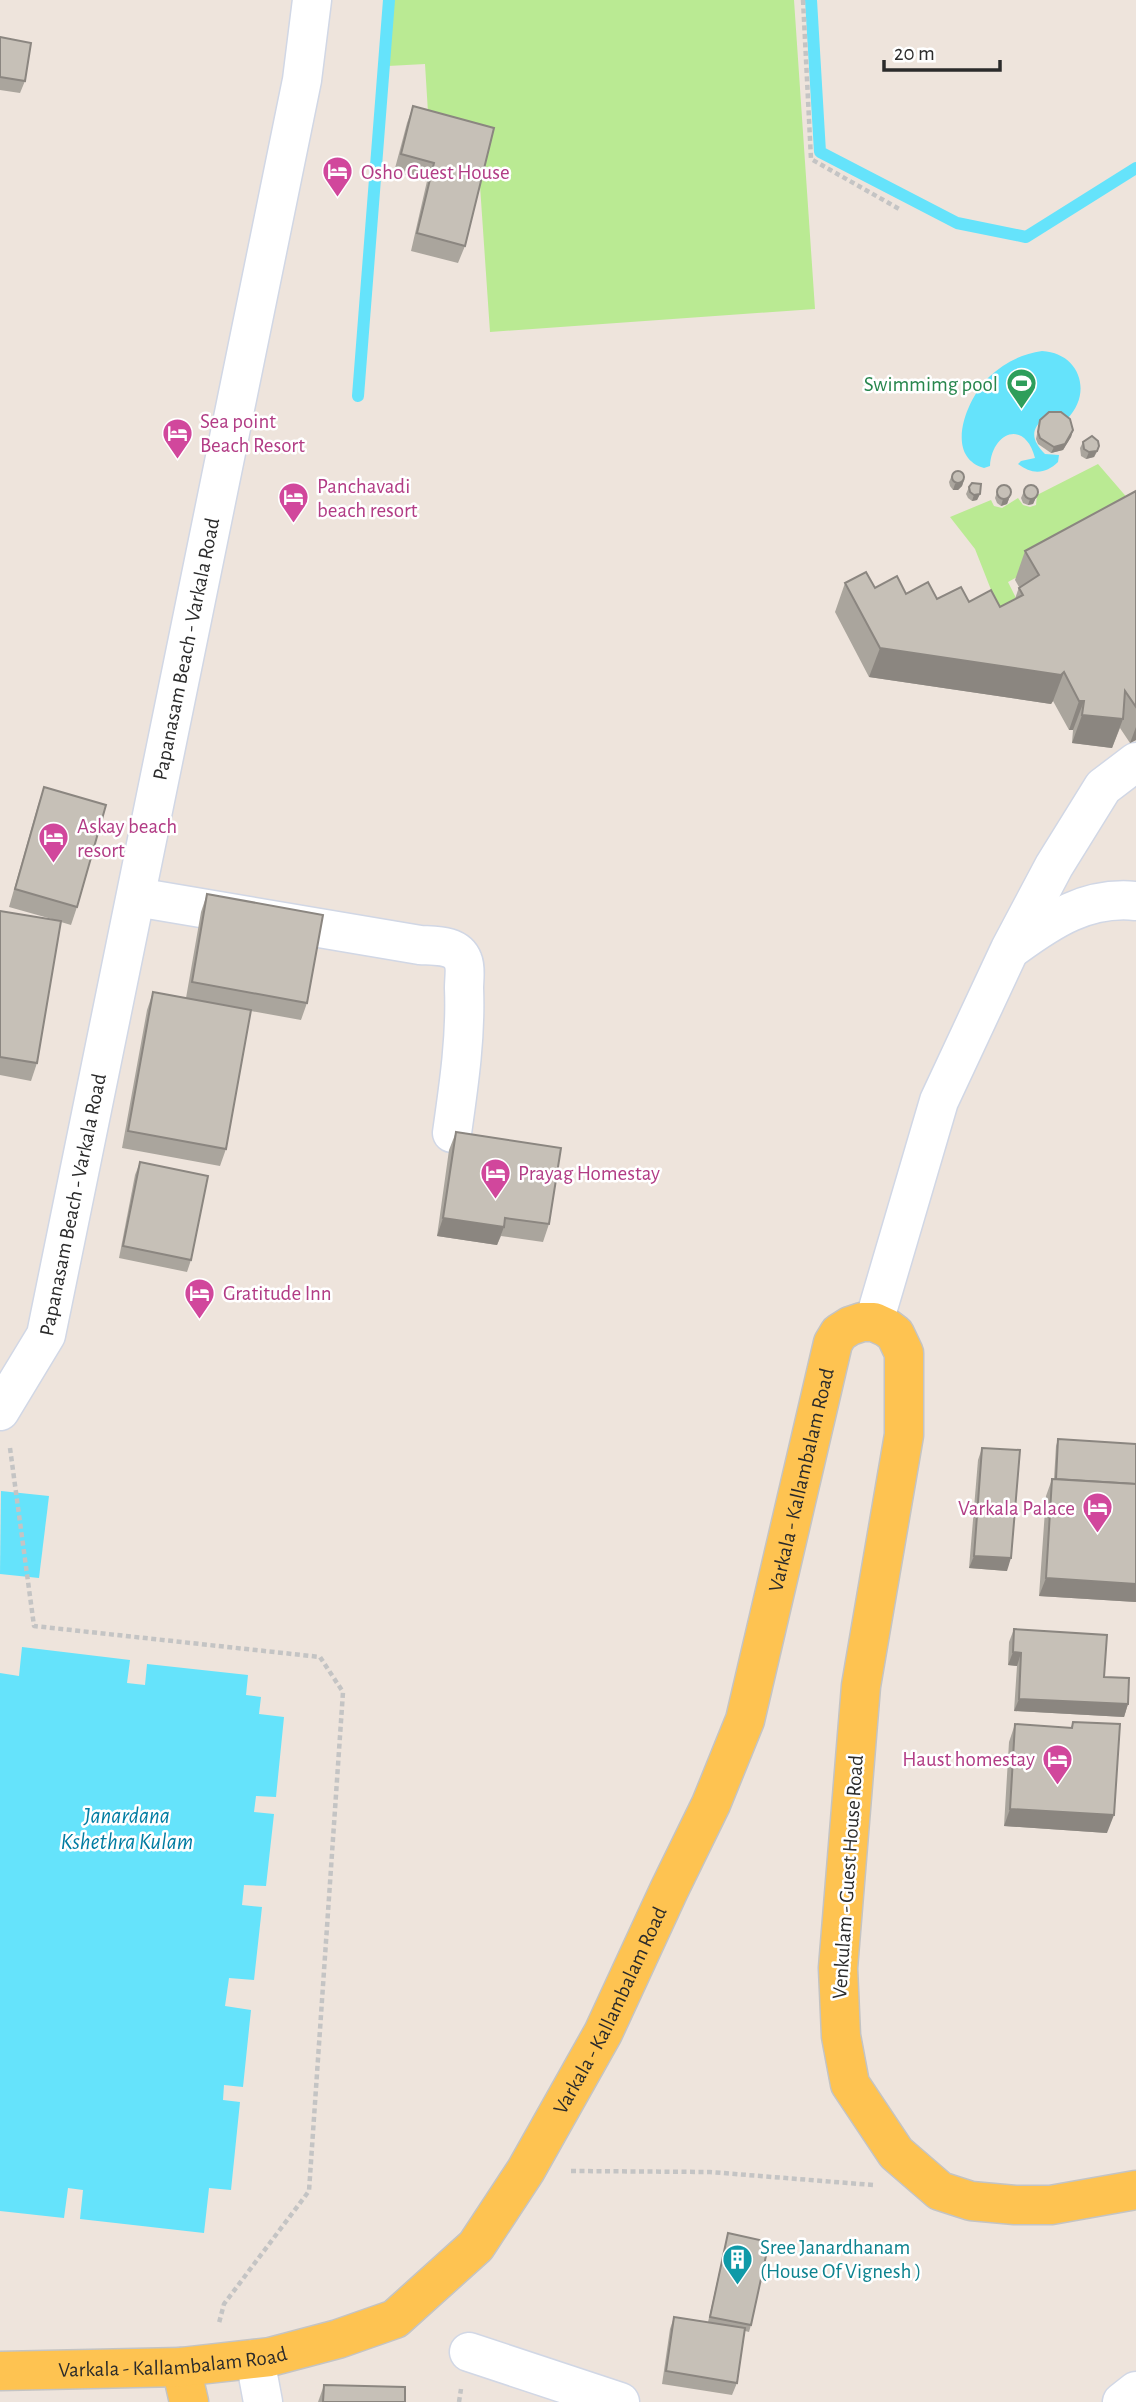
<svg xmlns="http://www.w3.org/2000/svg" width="1136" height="2402" font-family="'Alegreya Sans',sans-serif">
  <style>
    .green { fill: #baea93 }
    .water { fill: #65e3fb }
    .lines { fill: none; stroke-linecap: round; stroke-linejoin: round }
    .stream { stroke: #65e3fb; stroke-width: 12 }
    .minor-casing { stroke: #d1d7e5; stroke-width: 41 }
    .major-casing { stroke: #c4c4c4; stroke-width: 41 }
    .path { stroke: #c4c4c4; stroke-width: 4.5; stroke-dasharray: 5 3.5; stroke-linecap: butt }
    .minor { stroke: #fff; stroke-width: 38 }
    .major { stroke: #fec351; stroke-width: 38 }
    .wall { fill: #aaa59d }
    .shaded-wall { fill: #8b8680 }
    .building { fill: #c6c0b7; stroke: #8b8680; stroke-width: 2 }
    .labels { text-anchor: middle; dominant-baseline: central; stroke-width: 5; stroke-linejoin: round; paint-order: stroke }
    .hotel-label { font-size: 21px; fill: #b23c85; stroke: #fff; text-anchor: start }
    .leisure-label { font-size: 21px; fill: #27864d; stroke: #fff; text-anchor: end }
    .street-label { font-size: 21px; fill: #2b2b2b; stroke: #fff }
    .culture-label { font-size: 21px; fill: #0d838f; stroke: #fff; text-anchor: start }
    .water-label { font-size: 23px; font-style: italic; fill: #017ca2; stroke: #fff }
  </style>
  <rect width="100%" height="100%" fill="#eee4dc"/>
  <!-- green -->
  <g class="green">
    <polygon points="383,0 794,0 815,309 490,332 477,142 430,145 425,64 388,66"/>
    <polygon points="1098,464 1136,508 1128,517 1008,582 1018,602 999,610 975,549 950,517 991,500 994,506 1002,508 1018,498 1023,505 1030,507 1036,505 1037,495"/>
  </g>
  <!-- water -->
  <g class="water">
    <path d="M1042,351C1080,353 1093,393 1067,419L1046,417C1029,429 1032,441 1045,454L1059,455L1058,462C1046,474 1032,475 1018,464L1021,461L1035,458C1025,419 992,432 990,466L984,468C943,456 967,398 989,377C1004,363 1021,354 1042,351Z"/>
    <polygon points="1,1491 49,1496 39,1578 0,1574"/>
    <polygon points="22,1647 130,1660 127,1683 145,1685 147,1664 248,1675 246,1695 261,1697 259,1714 284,1717 276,1797 256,1796 254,1812 274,1814 266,1886 244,1885 242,1905 262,1907 254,1980 229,1978 225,2006 251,2010 243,2087 224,2085 223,2100 240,2102 231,2190 209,2188 204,2233 80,2219 83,2190 68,2188 64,2218 0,2211 0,1673 19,1676"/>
  </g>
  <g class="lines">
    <!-- stream -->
    <g class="stream">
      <polyline points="811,0 820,152 957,223 1026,237 1136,168"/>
      <polyline points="358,396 389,0"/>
    </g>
    <defs>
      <g id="minor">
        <path d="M136,897L420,945C434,946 457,944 463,961C466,968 464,980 464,988C466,1036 459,1084 452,1133"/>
        <path d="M1014,947C1051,920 1087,896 1136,901"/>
        <polyline points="874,1322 939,1101 1010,949 1054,866 1103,787 1136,762"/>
        <path id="s1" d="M0,1411L46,1335L302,80L312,0"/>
        <polyline points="469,2352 620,2402"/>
        <polyline points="255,2359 263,2402"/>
        <polyline points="1122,2402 1136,2391"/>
      </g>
      <g id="major">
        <polyline points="181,2367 189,2402"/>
        <path id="s2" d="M0,2371L181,2367L270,2357L338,2339L395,2319L476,2246L526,2170L603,2033L669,1890L711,1804L745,1720L833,1343L839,1333L850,1326L862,1322H874L887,1328L895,1334L904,1353V1435L861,1686L838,1968L841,2036L850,2084L896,2153L940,2191L971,2201L1015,2205H1051L1136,2190"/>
      </g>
    </defs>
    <!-- minor casing -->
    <use href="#minor" class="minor-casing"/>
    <!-- major casing -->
    <use href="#major" class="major-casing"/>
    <!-- path -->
    <g class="path">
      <polyline points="803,0 811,159 901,210"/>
      <polyline points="10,1448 34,1626 320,1657 343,1692 309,2191 224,2304 219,2323"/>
      <polyline points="571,2171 710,2172 873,2185"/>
      <polyline points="459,2402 461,2389"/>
    </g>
    <!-- minor -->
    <use href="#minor" class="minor"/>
    <!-- major -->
    <use href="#major" class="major"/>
  </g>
  <!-- wall -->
  <g class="wall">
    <polygon points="0,37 25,81 20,93 0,90"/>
    <polygon points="413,106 465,246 458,263 411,251 427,181 394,172 407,123"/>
    <polygon points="1040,420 1073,430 1071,437 1063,450 1051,453 1038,444 1036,439"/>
    <polygon points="1083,442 1097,452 1094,457 1086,459 1081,456 1080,448"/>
    <polygon points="952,475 964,480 962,486 958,490 953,490 950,486 949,482"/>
    <polygon points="969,487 980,494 977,500 972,501 968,498 966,494"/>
    <polygon points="1024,491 1038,493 1033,504 1028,505 1023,503 1021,498"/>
    <polygon points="1136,491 1136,740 1130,743 1120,728 1112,748 1072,743 1073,730 1069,730 1053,701 1051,704 869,677 835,612 845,583 937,599 969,602 1000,607 1015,599 1019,587 1015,580 1025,551"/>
    <polygon points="997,492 1009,499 1007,504 1001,506 997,503 995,498"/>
    <polygon points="44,787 77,907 71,925 61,922 37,1063 31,1081 0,1075 0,911 59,921 9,907 38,805"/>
    <polygon points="207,894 307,1003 301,1020 251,1011 226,1149 220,1166 122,1148 147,1010 153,992 186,998 201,912"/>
    <polygon points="456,1132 549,1224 543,1242 501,1236 497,1245 437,1236 449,1150"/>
    <polygon points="140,1162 191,1260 187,1272 119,1258 135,1175"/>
    <polygon points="1058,1439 1136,1444 1136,1602 1039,1596 1046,1496 1052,1479 1054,1479 1056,1446"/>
    <polygon points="982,1448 1007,1571 969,1568 978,1460"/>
    <polygon points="1014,1629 1104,1677 1128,1704 1124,1717 1014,1711 1017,1666 1008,1665 1009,1642"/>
    <polygon points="1073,1722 1107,1833 1004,1826 1009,1742 1015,1724 1071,1728"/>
    <polygon points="728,2233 751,2325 749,2332 745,2331 737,2383 732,2395 662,2384 670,2329 674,2317 708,2322"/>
    <polygon points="324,2385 405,2402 318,2402"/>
  </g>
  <!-- shaded-wall -->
  <g class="shaded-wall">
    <polygon points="1073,430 1071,437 1063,450 1051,453 1054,447"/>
    <polygon points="1099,446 1094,457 1086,459 1089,452"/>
    <polygon points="964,480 962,486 958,490 953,490 955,484"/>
    <polygon points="1011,493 1007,504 1001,506 1003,499"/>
    <polygon points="1038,493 1033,504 1028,505 1030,499"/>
    <polygon points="980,494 977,500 972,501 974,495"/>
    <polygon points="880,648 1064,672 1053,701 1051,704 869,677"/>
    <polygon points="1079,701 1084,701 1073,730 1069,730"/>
    <polygon points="1082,715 1123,719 1112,748 1072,743"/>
    <polygon points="1136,727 1136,740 1130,743"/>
    <polygon points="443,1218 504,1227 497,1245 437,1236"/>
    <polygon points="974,1556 1011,1558 1007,1571 969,1568"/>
    <polygon points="1046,1578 1136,1584 1136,1602 1039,1596"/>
    <polygon points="1013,1652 1021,1653 1017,1666 1008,1665"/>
    <polygon points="1019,1699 1128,1704 1124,1717 1014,1711"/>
    <polygon points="1010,1809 1114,1815 1107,1833 1004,1826"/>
  </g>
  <!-- building -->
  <g class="building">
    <polygon points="0,37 31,43 25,81 0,77"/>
    <polygon points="413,106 494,128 465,246 417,233 434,163 401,154"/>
    <polygon points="1049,412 1061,412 1070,419 1073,430 1065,444 1054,447 1040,438 1038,432 1040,420"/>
    <polygon points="1092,436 1098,441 1099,446 1097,451 1089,452 1084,449 1083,442"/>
    <circle cx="958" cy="477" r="6"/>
    <polygon points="972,483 981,484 980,494 974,495 970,492 969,487"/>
    <circle cx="1031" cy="492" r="7"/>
    <circle cx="1004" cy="492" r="7"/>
    <polygon points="1136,491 1136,707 1125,691 1123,719 1082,715 1084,701 1079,701 1064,672 1061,675 880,648 845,583 866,572 875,588 897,576 906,594 928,582 937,599 961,587 969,602 991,590 1000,607 1023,595 1019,588 1039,575 1025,551"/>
    <polygon points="44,787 106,805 77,907 15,889"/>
    <polygon points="207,894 323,915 307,1003 192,982"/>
    <polygon points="0,911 61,921 37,1063 0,1057"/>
    <polygon points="153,992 251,1010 226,1149 128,1131"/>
    <polygon points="456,1132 561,1148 549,1224 505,1218 504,1227 443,1218"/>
    <polygon points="140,1162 208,1176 191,1260 123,1246"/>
    <polygon points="1058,1439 1136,1444 1136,1484 1056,1479"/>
    <polygon points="982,1448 1020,1450 1011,1558 974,1556"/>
    <polygon points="1052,1479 1136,1484 1136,1584 1046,1578"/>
    <polygon points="1014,1629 1107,1635 1104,1677 1129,1678 1128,1704 1019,1699 1021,1653 1013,1652"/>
    <polygon points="1073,1722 1120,1724 1114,1815 1010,1809 1015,1724 1072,1728"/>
    <polygon points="728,2233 769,2242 751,2325 710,2317"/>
    <polygon points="674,2317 745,2328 737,2383 666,2371"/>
    <polygon points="324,2385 405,2387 405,2402 323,2402"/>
  </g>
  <!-- icons -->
  <defs>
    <symbol id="hotel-pin" viewBox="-11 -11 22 30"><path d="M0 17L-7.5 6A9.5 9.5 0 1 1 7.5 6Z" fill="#d1479c" stroke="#fff"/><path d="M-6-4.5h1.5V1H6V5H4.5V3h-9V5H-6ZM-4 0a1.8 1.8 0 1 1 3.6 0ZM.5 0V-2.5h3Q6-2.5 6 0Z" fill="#fff"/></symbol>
    <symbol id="stadium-pin" viewBox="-11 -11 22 30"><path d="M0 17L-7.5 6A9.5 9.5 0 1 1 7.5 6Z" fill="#2e9e5b" stroke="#fff"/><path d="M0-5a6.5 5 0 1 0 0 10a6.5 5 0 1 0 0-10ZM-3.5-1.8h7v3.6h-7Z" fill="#fff"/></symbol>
    <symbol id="building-pin" viewBox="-11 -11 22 30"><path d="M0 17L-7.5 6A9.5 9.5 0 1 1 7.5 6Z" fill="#0f9aa8" stroke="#fff"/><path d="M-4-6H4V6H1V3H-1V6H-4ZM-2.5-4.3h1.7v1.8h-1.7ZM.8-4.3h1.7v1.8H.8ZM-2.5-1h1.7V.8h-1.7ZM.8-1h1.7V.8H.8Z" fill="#fff"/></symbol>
  </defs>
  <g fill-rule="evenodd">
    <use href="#hotel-pin" x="320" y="154" width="35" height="47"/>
    <use href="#stadium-pin" x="1004" y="366" width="35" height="47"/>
    <use href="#hotel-pin" x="160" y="416" width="35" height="47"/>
    <use href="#hotel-pin" x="276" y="480" width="35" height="47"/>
    <use href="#hotel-pin" x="36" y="820" width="35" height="47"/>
    <use href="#hotel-pin" x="478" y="1156" width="35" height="47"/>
    <use href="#hotel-pin" x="182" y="1276" width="35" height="47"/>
    <use href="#hotel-pin" x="1080" y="1490" width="35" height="47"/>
    <use href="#hotel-pin" x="1040" y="1742" width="35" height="47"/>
    <use href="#building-pin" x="720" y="2242" width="35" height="47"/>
  </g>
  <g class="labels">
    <!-- hotel labels -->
    <g class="hotel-label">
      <text x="361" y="172">Osho Guest House</text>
      <text x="200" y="421">Sea point<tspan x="200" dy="24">Beach Resort</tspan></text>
      <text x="317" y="486">Panchavadi<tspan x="317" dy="24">beach resort</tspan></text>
      <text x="77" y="826">Askay beach<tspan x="77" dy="24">resort</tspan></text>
      <text x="518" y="1173">Prayag Homestay</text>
      <text x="223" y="1293">Gratitude Inn</text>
      <text x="1075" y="1508" text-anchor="end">Varkala Palace</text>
      <text x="1035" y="1759" text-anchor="end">Haust homestay</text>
    </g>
    <!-- leisure labels -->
    <g class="leisure-label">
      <text x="998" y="384">Swimmimg pool</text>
    </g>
    <!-- street labels -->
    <g class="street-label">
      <text stroke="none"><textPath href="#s1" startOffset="789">Papanasam Beach - Varkala Road</textPath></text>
      <text stroke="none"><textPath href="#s1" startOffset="222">Papanasam Beach - Varkala Road</textPath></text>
      <text stroke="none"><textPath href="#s2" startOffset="1349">Varkala - Kallambalam Road</textPath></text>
      <text transform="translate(848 1877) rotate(-86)">Venkulam - Guest House Road</text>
      <text stroke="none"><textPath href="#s2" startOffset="782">Varkala - Kallambalam Road</textPath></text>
      <text stroke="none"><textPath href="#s2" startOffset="173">Varkala - Kallambalam Road</textPath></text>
    </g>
    <!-- culture labels -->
    <g class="culture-label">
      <text x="760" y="2247">Sree Janardhanam<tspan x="760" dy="24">(House Of Vignesh )</tspan></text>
    </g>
    <!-- water labels -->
    <g class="water-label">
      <text x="127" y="1816">Janardana<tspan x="127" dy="26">Kshethra Kulam</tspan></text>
    </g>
  </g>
  <!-- scale -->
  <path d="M884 60v10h116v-10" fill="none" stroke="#2b2b2b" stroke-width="3.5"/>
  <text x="894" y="60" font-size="21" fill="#2b2b2b" stroke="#ffffff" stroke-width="5" paint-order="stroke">20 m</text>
</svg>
